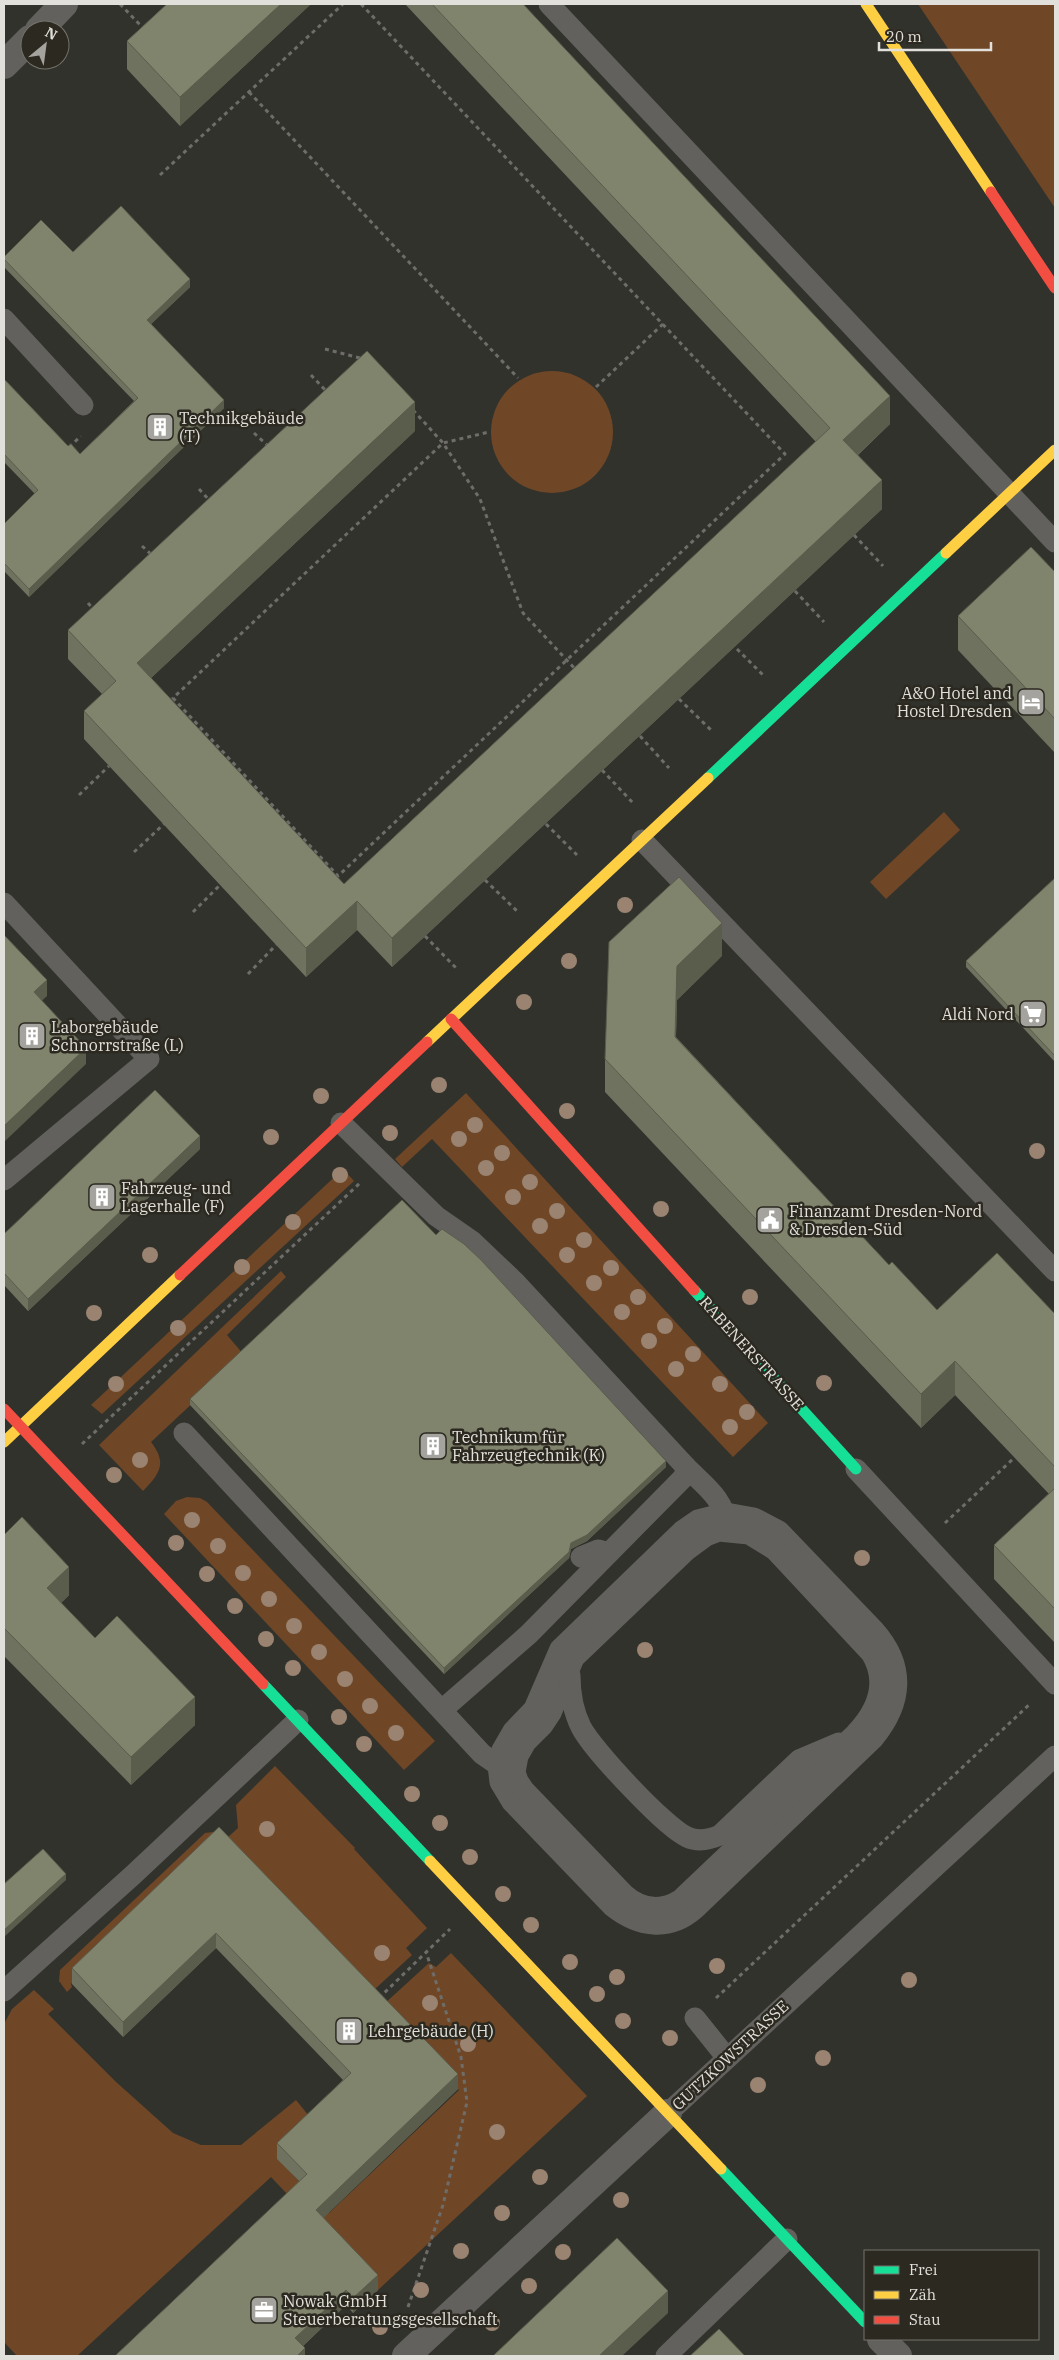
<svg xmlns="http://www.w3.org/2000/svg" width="1059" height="2360" font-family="'IBM Plex Serif',serif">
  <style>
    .green { fill: #6f4726 }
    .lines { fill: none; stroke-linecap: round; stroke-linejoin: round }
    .path { stroke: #6e6d6a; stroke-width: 3; stroke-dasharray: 4 4; stroke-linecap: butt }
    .lane { stroke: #62615e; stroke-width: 21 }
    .street { stroke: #62615e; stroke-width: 28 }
    .fast { stroke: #16e098; stroke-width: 11 }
    .slow { stroke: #ffcf43; stroke-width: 11 }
    .jam { stroke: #f24e42; stroke-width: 11 }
    .tree { fill: #9a8371 }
    .wall { fill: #6f725e }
    .shaded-wall { fill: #5a5c4c }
    .building { fill: #81846d; stroke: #5a5c4c }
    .labels { text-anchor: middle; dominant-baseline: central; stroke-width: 5; stroke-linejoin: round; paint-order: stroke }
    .poi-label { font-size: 16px; fill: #e1e0da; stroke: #2b2920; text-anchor: start }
    .street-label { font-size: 16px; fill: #e1e0da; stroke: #2b2920 }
  </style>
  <rect width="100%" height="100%" fill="#32322d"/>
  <!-- green -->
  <g class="green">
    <polygon points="918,4 1055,4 1055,208"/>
    <circle cx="552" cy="432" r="61"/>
    <polygon points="944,812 960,830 886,899 870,882"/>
    <polygon points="466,1093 768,1423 733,1457 432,1139 402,1167 395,1159"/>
    <polygon points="343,1169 354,1181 102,1414 91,1405"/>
    <path d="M281,1271L286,1277L227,1335L244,1355L151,1442C168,1464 159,1474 143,1491L99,1445Z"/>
    <polygon points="187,1497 200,1498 207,1502 435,1741 404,1770 164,1514 176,1501"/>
    <polygon points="275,1766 355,1848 354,1849 427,1928 406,1948 412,1955 375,1989 220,1840 71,1984 72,1987 67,1992 59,1981 60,1970 205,1833 213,1832 226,1839 238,1828 236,1805"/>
    <polygon points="451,1953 587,2096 378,2290 271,2177 77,2356 17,2356 4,2342 4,2024 12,2009 34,1990 54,2009 48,2014 115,2081 173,2133 201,2145 241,2145 296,2100 313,2121 277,2158 329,2213 459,2090 390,2018 383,2005 429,1963 436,1967"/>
  </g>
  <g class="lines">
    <!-- path -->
    <g class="path">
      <polyline points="120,4 144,29"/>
      <polyline points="361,4 785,454 338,876 173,698 443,443 489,432"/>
      <polyline points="249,92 518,378"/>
      <polyline points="160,175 343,4"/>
      <polyline points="325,349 364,359"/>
      <polyline points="311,375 327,392"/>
      <polyline points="596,387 663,324"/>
      <polyline points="413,410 443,443 480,499 523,613 576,670"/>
      <polyline points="254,433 269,447"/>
      <polyline points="69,447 81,436"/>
      <polyline points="199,489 210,501"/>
      <polyline points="854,535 883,566"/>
      <polyline points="142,546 153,556"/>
      <polyline points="795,591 824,622"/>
      <polyline points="88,603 94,610"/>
      <polyline points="737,649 765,677"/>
      <polyline points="679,699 711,730"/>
      <polyline points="640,736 669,768"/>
      <polyline points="602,770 633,803"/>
      <polyline points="79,795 109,766"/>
      <polyline points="546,824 577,855"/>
      <polyline points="134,852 164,824"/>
      <polyline points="485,880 517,911"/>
      <polyline points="193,912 220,885"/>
      <polyline points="425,936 458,970"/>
      <polyline points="248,974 276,945"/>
      <polyline points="82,1444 360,1183"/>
      <polyline points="945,1523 1014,1458"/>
      <polyline points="379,1998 450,1929"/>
      <polyline points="716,1998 1031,1703"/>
      <polyline points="408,2307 443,2205 467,2102 461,2057 426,1952"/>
    </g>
    <!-- lane -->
    <g class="lane">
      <polyline points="549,4 1055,542"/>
      <polyline points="4,319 83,405"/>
      <polyline points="642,840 1055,1271"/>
      <polyline points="4,903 149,1059 4,1180"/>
      <polyline points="341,1123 436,1216 472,1241 514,1281 686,1467 684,1477 529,1634 442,1710"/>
      <polyline points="184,1433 482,1754 498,1765"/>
      <path d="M686,1467C704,1485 726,1500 726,1526"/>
      <polyline points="856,1469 1055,1684"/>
      <path d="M726,1513L754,1518L779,1531L874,1630C906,1666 903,1703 873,1739L695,1909C669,1932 638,1927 612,1906L512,1802L500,1782L498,1765L502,1750L513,1731L534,1709L560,1649L682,1531L698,1520Z"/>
      <path d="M719,1531L749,1534L775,1550L871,1653C889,1682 877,1711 855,1734L680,1900C661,1912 641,1909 624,1894L524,1790L518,1781L515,1772L518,1756L526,1742L543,1725L551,1713L574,1658L687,1550L706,1536Z"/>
      <polyline points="581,1557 598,1550 609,1553"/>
      <path d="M570,1675C570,1694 573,1711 581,1727C592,1749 666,1828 687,1837C698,1842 709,1840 720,1835L799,1760L839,1743"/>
      <polyline points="4,1991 133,1875 298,1720"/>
      <polyline points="695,2018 727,2058"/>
      <polyline points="668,2113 1055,1756"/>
      <polyline points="666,2356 787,2239"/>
    </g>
    <!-- street -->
    <g class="street">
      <polyline points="39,30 64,4"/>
      <polyline points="4,65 30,39"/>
      <polyline points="881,2339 898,2356"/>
      <polyline points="406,2356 668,2113"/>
    </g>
    <!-- fast -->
    <g class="fast">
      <polyline points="708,778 946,553"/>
      <polyline points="694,1290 856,1469"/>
      <polyline points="263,1684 430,1861"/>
      <polyline points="721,2169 865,2322"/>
    </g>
    <!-- slow -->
    <g class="slow">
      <polyline points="866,4 991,192"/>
      <polyline points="946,553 1055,450"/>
      <polyline points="427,1042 708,778"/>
      <polyline points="4,1442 180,1275"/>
      <polyline points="430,1861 721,2169"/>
    </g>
    <!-- jam -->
    <g class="jam">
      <polyline points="991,192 1055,288"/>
      <polyline points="451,1019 694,1290"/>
      <polyline points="180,1275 427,1042"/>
      <polyline points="4,1409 263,1684"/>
    </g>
  </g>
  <!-- trees -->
  <g class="tree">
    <circle cx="625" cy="905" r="8"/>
    <circle cx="569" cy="961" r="8"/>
    <circle cx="524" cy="1002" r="8"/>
    <circle cx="439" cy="1085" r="8"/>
    <circle cx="321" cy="1096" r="8"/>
    <circle cx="567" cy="1111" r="8"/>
    <circle cx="475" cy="1125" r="8"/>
    <circle cx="390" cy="1133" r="8"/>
    <circle cx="271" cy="1137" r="8"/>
    <circle cx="459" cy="1139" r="8"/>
    <circle cx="1037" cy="1151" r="8"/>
    <circle cx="502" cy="1153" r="8"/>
    <circle cx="486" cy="1168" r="8"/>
    <circle cx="340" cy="1175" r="8"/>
    <circle cx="530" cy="1182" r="8"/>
    <circle cx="513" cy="1197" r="8"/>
    <circle cx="661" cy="1209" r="8"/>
    <circle cx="557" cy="1211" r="8"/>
    <circle cx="293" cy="1222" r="8"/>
    <circle cx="540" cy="1226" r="8"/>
    <circle cx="584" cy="1240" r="8"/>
    <circle cx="150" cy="1255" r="8"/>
    <circle cx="567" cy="1255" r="8"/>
    <circle cx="242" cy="1267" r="8"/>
    <circle cx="611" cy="1268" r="8"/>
    <circle cx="594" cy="1283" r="8"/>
    <circle cx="638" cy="1297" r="8"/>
    <circle cx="750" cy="1297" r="8"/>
    <circle cx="622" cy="1312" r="8"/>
    <circle cx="94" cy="1313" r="8"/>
    <circle cx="665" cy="1326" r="8"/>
    <circle cx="178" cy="1328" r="8"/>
    <circle cx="649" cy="1341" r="8"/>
    <circle cx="693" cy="1354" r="8"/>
    <circle cx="676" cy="1369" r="8"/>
    <circle cx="824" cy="1383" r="8"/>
    <circle cx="116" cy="1384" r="8"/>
    <circle cx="720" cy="1384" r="8"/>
    <circle cx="747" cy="1412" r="8"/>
    <circle cx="730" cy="1427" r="8"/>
    <circle cx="140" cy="1460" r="8"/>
    <circle cx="114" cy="1475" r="8"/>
    <circle cx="192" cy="1520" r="8"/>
    <circle cx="176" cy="1543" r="8"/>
    <circle cx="218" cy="1546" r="8"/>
    <circle cx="862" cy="1558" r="8"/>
    <circle cx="243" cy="1573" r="8"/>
    <circle cx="207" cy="1574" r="8"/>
    <circle cx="269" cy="1599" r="8"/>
    <circle cx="235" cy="1606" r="8"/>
    <circle cx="294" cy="1626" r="8"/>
    <circle cx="266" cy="1639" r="8"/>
    <circle cx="645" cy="1650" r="8"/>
    <circle cx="319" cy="1652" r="8"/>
    <circle cx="293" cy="1668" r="8"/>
    <circle cx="345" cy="1679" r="8"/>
    <circle cx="370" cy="1706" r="8"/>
    <circle cx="339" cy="1717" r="8"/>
    <circle cx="396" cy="1733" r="8"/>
    <circle cx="364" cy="1744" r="8"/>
    <circle cx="412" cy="1794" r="8"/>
    <circle cx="440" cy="1823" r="8"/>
    <circle cx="267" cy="1829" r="8"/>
    <circle cx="470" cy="1857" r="8"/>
    <circle cx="503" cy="1894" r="8"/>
    <circle cx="531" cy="1925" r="8"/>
    <circle cx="382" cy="1953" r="8"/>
    <circle cx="570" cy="1962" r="8"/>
    <circle cx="717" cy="1966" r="8"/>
    <circle cx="617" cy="1977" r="8"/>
    <circle cx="909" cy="1980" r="8"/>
    <circle cx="597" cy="1994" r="8"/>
    <circle cx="430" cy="2003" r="8"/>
    <circle cx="623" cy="2021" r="8"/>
    <circle cx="670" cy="2038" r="8"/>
    <circle cx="468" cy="2044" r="8"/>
    <circle cx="823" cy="2058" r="8"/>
    <circle cx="758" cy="2085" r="8"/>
    <circle cx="497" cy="2132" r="8"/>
    <circle cx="540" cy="2177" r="8"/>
    <circle cx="621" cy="2200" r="8"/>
    <circle cx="502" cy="2213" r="8"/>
    <circle cx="461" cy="2251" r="8"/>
    <circle cx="563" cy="2252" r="8"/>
    <circle cx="529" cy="2286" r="8"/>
    <circle cx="421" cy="2290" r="8"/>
    <circle cx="492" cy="2323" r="8"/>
    <circle cx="380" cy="2327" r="8"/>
  </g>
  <!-- wall -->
  <g class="wall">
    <polygon points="167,4 311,4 180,126 127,69 127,41"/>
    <polygon points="405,4 523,4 890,424 858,455 882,509 392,967 357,930 306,977 84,739 84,711 102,694 68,659 68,630 415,431 151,678 344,884 816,442"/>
    <polygon points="73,252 190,287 151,324 224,408 29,597 4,571 4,524 35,494 4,462 4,379 68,446 80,454 134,401 4,267 4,257"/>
    <polygon points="1055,572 1055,753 958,650 958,616"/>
    <polygon points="1055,878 1055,1062 966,967 966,961"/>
    <polygon points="722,956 677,1000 676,1037 889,1265 937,1310 1055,1314 1055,1640 1054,1642 994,1579 994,1545 1049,1494 955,1395 921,1428 605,1092 605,1059"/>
    <polygon points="200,1149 28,1311 4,1285 4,1234"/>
    <polygon points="190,1399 666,1467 587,1541 571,1549 569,1558 444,1674 190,1405"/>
    <polygon points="4,1535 69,1595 61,1603 95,1638 195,1725 131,1785 5,1657 4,1658"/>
    <polygon points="219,1827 458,2089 323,2218 378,2290 353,2313 346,2305 303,2346 305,2356 115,2356 300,2182 277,2159 277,2143 343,2080 216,1948 123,2037 72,1984 72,1968"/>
  </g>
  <!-- shaded-wall -->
  <g class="shaded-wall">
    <polygon points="281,4 311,4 180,126 180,97"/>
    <polygon points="190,279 190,287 147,328 147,320"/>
    <polygon points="890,396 890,424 843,468 843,440"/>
    <polygon points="224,400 224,408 29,597 29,589"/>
    <polygon points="415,402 415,431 137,691 137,663"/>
    <polygon points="882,480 882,509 392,967 392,938"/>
    <polygon points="357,901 357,930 306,977 306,948"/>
    <polygon points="722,923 722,956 677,1000 675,1070 675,1037 677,966"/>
    <polygon points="47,980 47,996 34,1008 34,992"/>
    <polygon points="86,1048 86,1064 4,1142 4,1126"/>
    <polygon points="200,1136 200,1149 28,1311 28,1299"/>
    <polygon points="955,1361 955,1395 921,1428 921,1394"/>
    <polygon points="666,1461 666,1467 587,1541 571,1549 569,1558 444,1674 444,1668 571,1543"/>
    <polygon points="69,1567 69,1595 47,1617 47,1588"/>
    <polygon points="1055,1606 1055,1640 1054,1642 1054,1608"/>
    <polygon points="4,1629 5,1629 5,1657 4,1658"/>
    <polygon points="195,1697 195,1725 131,1785 131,1757"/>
    <polygon points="66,1874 66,1880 4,1937 4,1930"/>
    <polygon points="216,1933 216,1948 123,2037 123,2022"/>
    <polygon points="458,2074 458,2089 316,2225 316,2210"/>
    <polygon points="378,2275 378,2290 353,2313 353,2298"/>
    <polygon points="346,2290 346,2305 295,2353 295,2338"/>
    <polygon points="668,2291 668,2313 622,2356 599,2356"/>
    <polygon points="305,2348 305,2356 297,2356"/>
  </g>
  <!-- building -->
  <g class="building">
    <polygon points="167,4 281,4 180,97 127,41"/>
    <polygon points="432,4 523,4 890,396 843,440 882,480 392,938 357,901 306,948 84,711 116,681 68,630 367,351 415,402 137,663 344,884 830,428"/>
    <polygon points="121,206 190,279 147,320 224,400 29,589 4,563 4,524 38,490 4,454 4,379 68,446 71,444 80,454 138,398 4,259 4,257 41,220 73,252"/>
    <polygon points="1031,547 1055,572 1055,719 958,616"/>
    <polygon points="679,877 722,923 677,966 675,1037 889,1265 892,1262 937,1310 997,1253 1055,1314 1055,1467 955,1361 921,1394 605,1059 609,942"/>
    <polygon points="1055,878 1055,1056 966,961"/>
    <polygon points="4,935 47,980 34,992 86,1048 4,1126"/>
    <polygon points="155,1090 200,1136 28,1299 4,1273 4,1234"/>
    <polygon points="402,1200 436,1235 442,1229 464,1244 481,1260 666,1461 587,1535 571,1543 569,1552 444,1668 190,1399"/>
    <polygon points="1055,1488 1055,1606 1054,1608 994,1545"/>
    <polygon points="22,1517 69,1567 47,1588 95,1638 117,1616 195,1697 131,1757 5,1629 4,1629 4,1535"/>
    <polygon points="219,1827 458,2074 316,2210 378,2275 353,2298 346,2290 295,2338 305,2348 297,2356 115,2356 307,2174 277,2143 351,2073 216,1933 123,2022 72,1968"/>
    <polygon points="43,1849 66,1874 4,1930 4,1884"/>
    <polygon points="617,2238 668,2291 599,2356 493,2356"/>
    <polygon points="719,2329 745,2356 690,2356"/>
  </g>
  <!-- icons -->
  <defs>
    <symbol id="building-square" viewBox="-11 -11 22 22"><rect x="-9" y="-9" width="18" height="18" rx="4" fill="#a4a39d" stroke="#2b2920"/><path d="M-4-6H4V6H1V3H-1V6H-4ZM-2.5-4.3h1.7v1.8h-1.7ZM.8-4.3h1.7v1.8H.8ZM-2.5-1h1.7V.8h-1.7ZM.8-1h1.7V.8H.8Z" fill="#fff"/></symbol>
    <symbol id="hotel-square" viewBox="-11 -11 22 22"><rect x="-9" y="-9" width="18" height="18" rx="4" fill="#a4a39d" stroke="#2b2920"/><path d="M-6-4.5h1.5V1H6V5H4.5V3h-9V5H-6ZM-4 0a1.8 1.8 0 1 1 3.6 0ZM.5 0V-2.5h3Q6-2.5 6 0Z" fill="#fff"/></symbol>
    <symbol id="supermarket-square" viewBox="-11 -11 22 22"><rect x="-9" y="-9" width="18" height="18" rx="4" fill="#a4a39d" stroke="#2b2920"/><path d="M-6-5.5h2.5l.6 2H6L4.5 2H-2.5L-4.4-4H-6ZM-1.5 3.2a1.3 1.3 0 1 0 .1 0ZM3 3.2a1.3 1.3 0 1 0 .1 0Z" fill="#fff"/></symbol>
    <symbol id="civic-square" viewBox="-11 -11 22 22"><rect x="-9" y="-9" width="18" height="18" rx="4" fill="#a4a39d" stroke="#2b2920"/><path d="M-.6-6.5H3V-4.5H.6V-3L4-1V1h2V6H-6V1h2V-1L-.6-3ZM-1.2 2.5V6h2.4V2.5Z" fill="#fff"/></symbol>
    <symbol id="office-square" viewBox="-11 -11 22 22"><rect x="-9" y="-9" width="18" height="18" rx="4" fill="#a4a39d" stroke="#2b2920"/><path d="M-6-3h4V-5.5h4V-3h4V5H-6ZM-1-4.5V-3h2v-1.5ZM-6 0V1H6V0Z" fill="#fff"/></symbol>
  </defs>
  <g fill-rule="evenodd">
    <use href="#building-square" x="144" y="411" width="32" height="32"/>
    <use href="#hotel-square" x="1015" y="686" width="32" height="32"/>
    <use href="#supermarket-square" x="1017" y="998" width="32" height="32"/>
    <use href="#building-square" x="16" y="1020" width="32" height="32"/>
    <use href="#building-square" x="86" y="1181" width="32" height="32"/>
    <use href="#civic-square" x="754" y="1204" width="32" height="32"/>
    <use href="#building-square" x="417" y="1430" width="32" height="32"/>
    <use href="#building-square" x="333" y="2015" width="32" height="32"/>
    <use href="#office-square" x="248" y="2294" width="32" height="32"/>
  </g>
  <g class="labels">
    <!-- poi labels -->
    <g class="poi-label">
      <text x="179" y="418">Technikgebäude<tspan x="179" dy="18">(T)</tspan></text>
      <text x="1012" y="693" text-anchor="end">A&amp;O Hotel and<tspan x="1012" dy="18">Hostel Dresden</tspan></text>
      <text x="1014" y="1014" text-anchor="end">Aldi Nord</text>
      <text x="51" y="1027">Laborgebäude<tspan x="51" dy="18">Schnorrstraße (L)</tspan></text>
      <text x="121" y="1188">Fahrzeug- und<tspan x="121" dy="18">Lagerhalle (F)</tspan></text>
      <text x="789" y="1211">Finanzamt Dresden-Nord<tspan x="789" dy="18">&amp; Dresden-Süd</tspan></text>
      <text x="452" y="1437">Technikum für<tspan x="452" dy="18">Fahrzeugtechnik (K)</tspan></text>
      <text x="368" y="2031">Lehrgebäude (H)</text>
      <text x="283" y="2301">Nowak GmbH<tspan x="283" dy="18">Steuerberatungsgesellschaft</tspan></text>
    </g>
    <!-- street labels -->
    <g class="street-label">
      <text transform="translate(752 1353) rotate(48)">RABENERSTRASSE</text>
      <text transform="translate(730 2055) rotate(-43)">GUTZKOWSTRASSE</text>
    </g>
  </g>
  <!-- border -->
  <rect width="1059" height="2360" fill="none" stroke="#e1e0da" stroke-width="10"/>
  <!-- legend -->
  <rect x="864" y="2250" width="175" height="90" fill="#2b2920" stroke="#74726a"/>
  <rect x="874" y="2266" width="25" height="8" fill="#16e098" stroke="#74726a"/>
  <text x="909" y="2275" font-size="15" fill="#e1e0da">Frei</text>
  <rect x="874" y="2291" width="25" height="8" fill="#ffcf43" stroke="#74726a"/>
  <text x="909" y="2300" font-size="15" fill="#e1e0da">Zäh</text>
  <rect x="874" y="2316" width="25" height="8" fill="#f24e42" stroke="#74726a"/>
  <text x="909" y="2325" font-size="15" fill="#e1e0da">Stau</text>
  <!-- north arrow -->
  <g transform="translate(45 45) rotate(29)"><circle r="24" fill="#2b2920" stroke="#74726a"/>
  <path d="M0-4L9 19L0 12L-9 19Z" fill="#a4a39d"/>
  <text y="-8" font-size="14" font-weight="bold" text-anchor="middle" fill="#e1e0da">N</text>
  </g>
  <!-- scale -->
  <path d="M879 42v8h112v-8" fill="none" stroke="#e1e0da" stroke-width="2.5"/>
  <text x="886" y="42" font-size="15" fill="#e1e0da" stroke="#2b2920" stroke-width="4" paint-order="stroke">20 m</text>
</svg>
